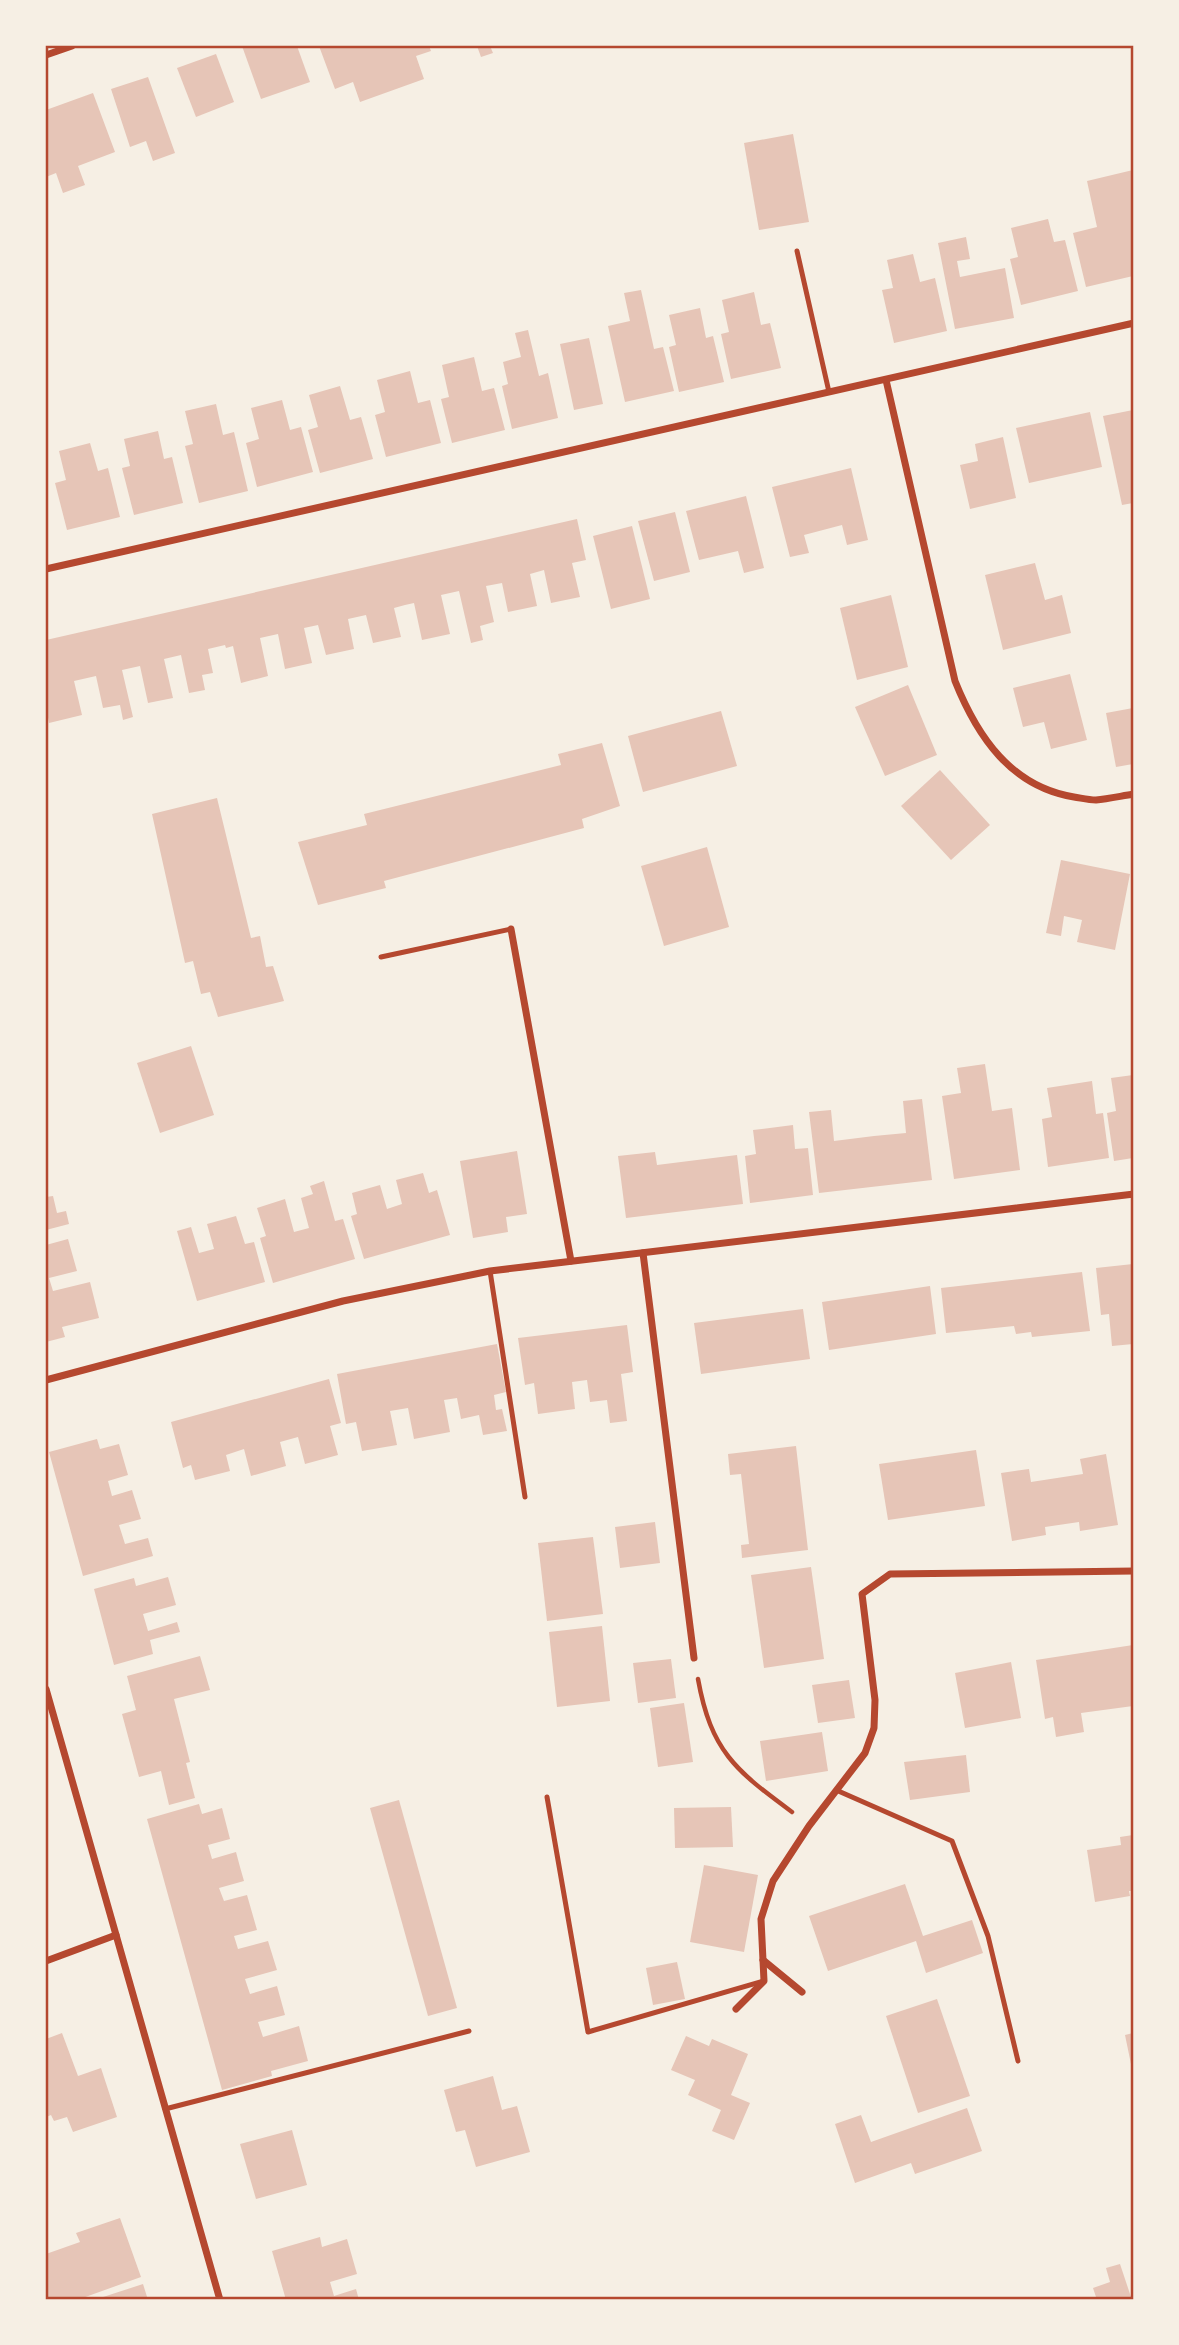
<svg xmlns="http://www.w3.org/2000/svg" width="1179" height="2345" font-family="'Open Sans',sans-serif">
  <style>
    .building { fill: #e6c5b7 }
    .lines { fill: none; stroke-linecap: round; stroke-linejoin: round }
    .path { stroke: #b5482f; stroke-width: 4.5 }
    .service { stroke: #b5482f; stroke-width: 5 }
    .minor { stroke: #b5482f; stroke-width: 7 }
    .neatline { fill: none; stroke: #b5482f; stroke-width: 2.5 }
  </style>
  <rect width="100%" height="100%" fill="#f6efe4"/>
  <!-- building -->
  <g class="building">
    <polygon points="242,46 297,46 310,82 261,99"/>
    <polygon points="319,46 429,46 431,51 416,56 424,79 360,102 353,82 335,89"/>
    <polygon points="477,46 490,46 493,53 481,57"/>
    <polygon points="216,54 234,102 196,117 177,68"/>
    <polygon points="148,77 175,153 153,161 146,141 130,147 111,89"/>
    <polygon points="93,93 115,152 78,166 85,185 63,193 56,173 46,177 46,110"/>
    <polygon points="793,134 809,222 759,230 744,143"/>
    <polygon points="1133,170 1133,276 1086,287 1073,233 1097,227 1087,181"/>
    <polygon points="1048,219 1054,242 1065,240 1078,291 1021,305 1010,259 1018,257 1011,228"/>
    <polygon points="966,237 970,259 957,261 960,277 1005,268 1014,318 955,329 938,243"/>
    <polygon points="913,254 920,282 935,278 947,331 894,343 882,290 893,288 887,260"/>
    <polygon points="641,290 654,349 663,347 674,391 625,402 608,326 630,321 624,293"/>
    <polygon points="754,292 761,325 770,323 781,368 731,379 721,334 729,332 722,300"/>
    <polygon points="700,308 706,338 713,336 724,382 679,392 669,347 676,345 669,315"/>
    <polygon points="528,330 539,376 548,373 558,418 512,429 502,386 508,384 503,362 521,357 515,333"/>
    <polygon points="589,338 603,404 574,410 560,344"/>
    <polygon points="474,357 482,391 494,388 505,430 452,443 441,399 449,397 442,365"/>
    <polygon points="410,371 418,403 430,400 441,443 386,457 375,415 385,412 377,380"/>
    <polygon points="340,386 350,420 361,417 373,459 320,473 308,430 318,427 309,395"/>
    <polygon points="282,400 290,430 301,427 313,472 257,487 246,443 259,439 251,408"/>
    <polygon points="216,404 223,435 234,432 248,491 199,503 185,446 193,444 185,411"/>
    <polygon points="1133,410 1133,503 1122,505 1103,416"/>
    <polygon points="1090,412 1102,467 1029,483 1016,428"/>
    <polygon points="158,431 164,459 172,457 183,503 134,515 122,468 130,466 124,439"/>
    <polygon points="1003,437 1016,498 970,509 960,465 978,461 975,444"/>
    <polygon points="90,443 98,471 108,468 120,517 67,530 55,483 66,480 59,451"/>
    <polygon points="851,468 868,540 847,545 842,525 804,535 809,553 790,557 772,487"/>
    <polygon points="746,496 764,568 744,573 738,551 699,560 686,511"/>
    <polygon points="675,512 690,572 654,581 638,521"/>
    <polygon points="577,519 586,560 572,563 580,597 551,603 544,570 530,574 537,606 508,612 502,583 486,586 494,622 480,626 483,640 471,643 459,591 441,595 450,634 422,640 414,603 405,605 394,608 401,637 373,643 366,615 348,619 354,649 326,655 318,625 304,628 312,663 285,669 278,634 260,638 268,676 241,683 233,646 226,648 225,645 208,649 213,673 202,675 205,690 189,693 181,655 164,659 173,698 148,703 140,666 122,670 133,717 123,720 120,705 103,708 96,676 74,681 82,715 49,723 46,706 46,640"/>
    <polygon points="632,526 650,599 611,609 593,536"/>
    <polygon points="1035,563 1045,600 1062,595 1071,633 1003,650 985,575"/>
    <polygon points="891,595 908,667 857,680 840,608"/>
    <polygon points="1070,674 1087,740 1051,749 1044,722 1023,727 1013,688"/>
    <polygon points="908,685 937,755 885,776 855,707"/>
    <polygon points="1133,708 1133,764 1116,767 1106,713"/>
    <polygon points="721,711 737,766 643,792 628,736"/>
    <polygon points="602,743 620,806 582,819 584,828 384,881 386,888 318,905 298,842 367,825 364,814 561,765 558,754"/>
    <polygon points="940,770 990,825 951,860 901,806"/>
    <polygon points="217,798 251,938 260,936 266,967 273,966 284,1001 218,1017 210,992 201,994 193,961 185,963 152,814"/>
    <polygon points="707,847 729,927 664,946 641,866"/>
    <polygon points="1061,860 1130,874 1115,950 1077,942 1082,920 1064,916 1061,936 1046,933"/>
    <polygon points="191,1046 214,1115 160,1133 137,1063"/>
    <polygon points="985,1064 992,1111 1012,1108 1020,1170 954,1179 942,1096 961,1093 957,1068"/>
    <polygon points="1133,1075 1133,1158 1114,1161 1107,1113 1116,1111 1111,1078"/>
    <polygon points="1092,1081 1096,1114 1103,1113 1109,1158 1048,1167 1042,1119 1052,1117 1047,1088"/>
    <polygon points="922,1099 932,1180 819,1193 809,1112 831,1110 834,1141 874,1136 906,1133 903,1101"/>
    <polygon points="793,1125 795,1149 808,1148 813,1195 750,1203 745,1156 756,1154 753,1130"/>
    <polygon points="517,1151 527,1214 506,1217 508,1232 473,1238 460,1161"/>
    <polygon points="655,1152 657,1165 737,1155 743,1204 626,1218 618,1156"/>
    <polygon points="423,1173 429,1193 437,1190 450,1235 364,1259 351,1216 357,1214 352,1193 380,1185 387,1209 402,1204 396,1180"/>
    <polygon points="324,1181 335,1221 343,1219 355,1259 273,1283 260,1238 266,1236 257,1208 285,1199 294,1232 309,1228 301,1198 313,1194 310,1186"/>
    <polygon points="53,1196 57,1213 66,1211 69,1224 46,1230 46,1197"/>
    <polygon points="236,1216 245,1244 254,1242 265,1282 197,1301 177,1231 191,1227 199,1253 214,1249 207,1224"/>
    <polygon points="68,1239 77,1271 49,1278 53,1291 90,1282 99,1318 62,1327 65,1337 46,1342 46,1245"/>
    <polygon points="1133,1264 1133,1344 1112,1346 1109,1314 1101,1315 1096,1268"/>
    <polygon points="1082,1272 1090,1331 1032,1337 1031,1332 1016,1334 1014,1326 946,1333 941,1288"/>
    <polygon points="930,1286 936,1334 829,1350 822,1302"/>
    <polygon points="803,1309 810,1359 701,1374 694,1323"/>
    <polygon points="627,1325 633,1372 621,1374 627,1421 610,1423 607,1400 590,1402 587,1380 572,1382 575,1409 538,1414 534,1383 525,1385 518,1338"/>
    <polygon points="497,1344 506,1392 494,1395 496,1410 502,1409 507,1431 483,1435 479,1415 461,1419 457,1398 444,1400 450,1432 414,1439 408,1408 390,1411 397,1445 362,1451 356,1422 346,1424 337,1374"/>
    <polygon points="329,1379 341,1423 330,1426 338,1455 305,1464 298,1437 280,1442 286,1466 251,1476 244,1449 226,1455 230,1471 195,1480 191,1465 183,1468 171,1422"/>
    <polygon points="97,1439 100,1449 119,1444 128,1475 108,1481 112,1496 132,1490 141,1519 119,1525 125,1544 148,1538 153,1556 83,1576 49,1452"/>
    <polygon points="796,1446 808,1550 742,1558 741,1545 749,1544 741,1474 730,1475 728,1454"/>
    <polygon points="976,1450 985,1506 888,1520 879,1464"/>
    <polygon points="1106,1454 1118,1525 1080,1531 1079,1522 1045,1527 1046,1535 1012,1541 1001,1473 1029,1469 1031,1482 1083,1474 1080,1459"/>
    <polygon points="655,1522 660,1563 620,1568 615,1527"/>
    <polygon points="593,1537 603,1614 547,1621 538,1543"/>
    <polygon points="811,1567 824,1659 764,1668 751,1575"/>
    <polygon points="168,1577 176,1605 143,1614 148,1631 177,1622 180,1632 150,1640 153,1654 114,1665 94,1589 134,1578 136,1586"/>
    <polygon points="602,1626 610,1701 557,1707 549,1632"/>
    <polygon points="1133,1645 1133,1706 1081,1713 1084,1732 1056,1737 1053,1717 1045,1719 1036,1660"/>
    <polygon points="200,1656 210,1690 174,1699 190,1762 186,1763 195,1798 169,1805 161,1771 139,1777 122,1714 136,1710 127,1676"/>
    <polygon points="671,1659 676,1698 638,1703 633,1663"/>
    <polygon points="1011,1662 1021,1718 965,1728 955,1673"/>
    <polygon points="849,1680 855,1718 818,1723 812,1685"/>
    <polygon points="684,1703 693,1762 658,1767 650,1708"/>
    <polygon points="822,1732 828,1771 766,1781 760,1741"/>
    <polygon points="966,1755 970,1792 910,1800 904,1762"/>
    <polygon points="399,1800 457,2008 428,2016 370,1808"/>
    <polygon points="199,1804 202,1814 222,1808 230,1839 208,1845 212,1859 236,1852 240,1867 244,1881 219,1888 224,1901 247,1895 257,1930 234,1936 238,1949 268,1941 277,1970 245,1979 250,1994 277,1986 285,2015 258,2022 263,2037 299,2026 308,2061 271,2071 272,2076 222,2090 147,1819"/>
    <polygon points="731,1807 733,1847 675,1848 674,1808"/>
    <polygon points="1133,1835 1133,1891 1129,1891 1130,1896 1095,1902 1087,1850 1121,1845 1120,1837"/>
    <polygon points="704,1865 758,1875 744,1952 690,1942"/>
    <polygon points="905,1884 923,1936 972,1920 983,1953 926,1973 916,1941 828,1971 809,1916"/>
    <polygon points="677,1962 685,1999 653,2005 646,1968"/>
    <polygon points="937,1999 970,2096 918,2113 886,2016"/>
    <polygon points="62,2033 78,2076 101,2068 117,2117 73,2132 67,2117 54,2121 51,2115 46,2117 46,2039"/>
    <polygon points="1133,2033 1133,2069 1132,2069 1125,2035"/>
    <polygon points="686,2036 709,2046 712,2039 748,2054 731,2095 750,2103 734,2140 712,2131 721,2110 688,2095 695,2080 671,2070"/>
    <polygon points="493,2076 502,2110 517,2106 530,2152 476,2167 465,2130 456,2132 444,2090"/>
    <polygon points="967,2108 982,2151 915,2174 911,2163 855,2183 835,2124 861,2115 871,2142"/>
    <polygon points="292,2130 307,2185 256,2199 240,2144"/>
    <polygon points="120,2218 141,2277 77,2300 46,2300 46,2254 80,2242 76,2233"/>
    <polygon points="320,2237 322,2247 347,2239 357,2274 330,2282 334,2296 356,2289 359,2300 286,2300 272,2251"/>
    <polygon points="1120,2264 1132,2300 1097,2300 1093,2288 1110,2282 1106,2268"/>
    <polygon points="143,2284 148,2300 97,2300 97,2299"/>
  </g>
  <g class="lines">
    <!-- path -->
    <path class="path" d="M698,1679C711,1751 735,1770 792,1812"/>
    <!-- service -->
    <g class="service">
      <polyline points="797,251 829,392"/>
      <polyline points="381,957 511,929"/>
      <polyline points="490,1271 525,1497"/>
      <polyline points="836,1790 952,1841 988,1936 1018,2061"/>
      <polyline points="547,1797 588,2032 764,1981"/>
      <polyline points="165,2109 469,2031"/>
    </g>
    <!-- minor -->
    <g class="minor">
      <polyline points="46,55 72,46"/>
      <path d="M886,380L955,681C977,736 1011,787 1074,797C1081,798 1088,800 1096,800C1108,799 1121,796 1134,794"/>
      <polyline points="46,569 1134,323"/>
      <polyline points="511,929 571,1261"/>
      <polyline points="643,1253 694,1658"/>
      <polyline points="46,1380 343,1301 490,1271 1134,1194"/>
      <polyline points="46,1689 220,2300"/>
      <polyline points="763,1960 802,1992"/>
      <polyline points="46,1961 116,1935"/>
      <polyline points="736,2009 764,1981 761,1919 773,1881 809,1826 865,1753 874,1728 875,1700 862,1594 890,1574 1134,1571"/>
    </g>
  </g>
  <!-- border -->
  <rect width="1179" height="2345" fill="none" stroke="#f6efe4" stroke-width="94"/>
  <rect x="47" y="47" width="1085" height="2251" class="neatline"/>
</svg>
